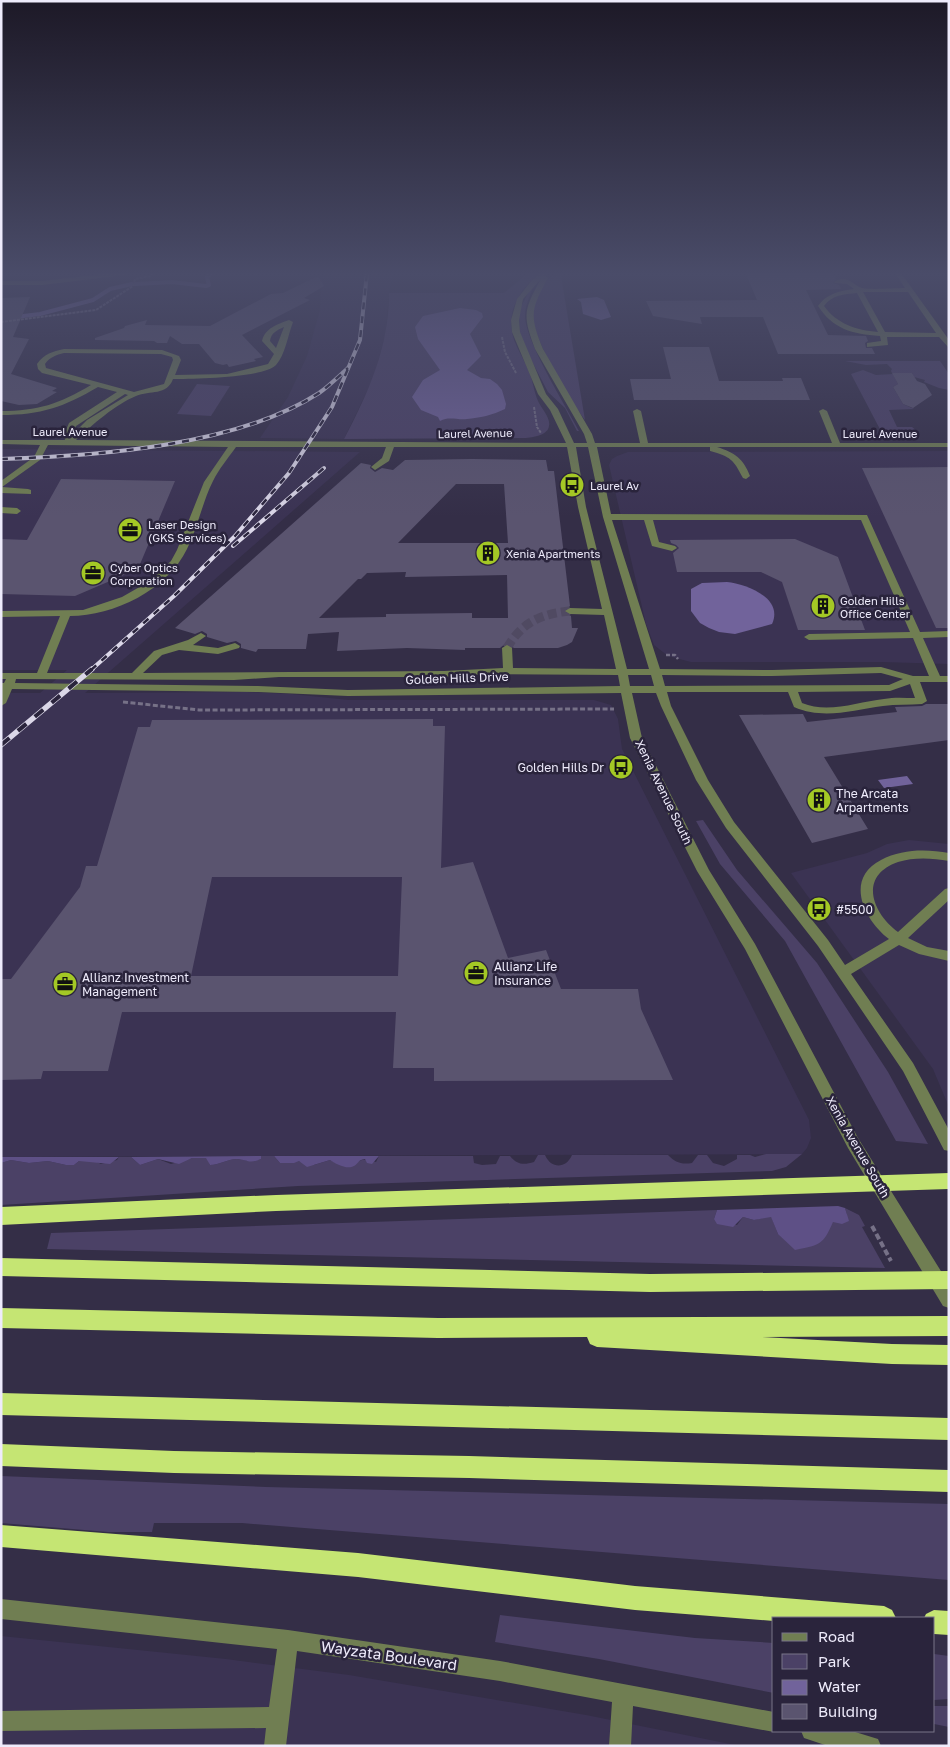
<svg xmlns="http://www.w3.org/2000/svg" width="950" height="1747" font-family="'Golos Text',sans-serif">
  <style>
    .built { fill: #3b3353 }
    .green { fill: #4b4166 }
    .forest { fill: #5e5086 }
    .water { fill: #71639b }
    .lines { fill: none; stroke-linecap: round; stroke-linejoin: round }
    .stream { stroke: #71639b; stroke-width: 4 }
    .building { fill: #5a546f; fill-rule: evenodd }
    .minor-tunnel { stroke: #504a62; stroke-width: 9; stroke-dasharray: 9 4.5; stroke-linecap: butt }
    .path-far3 { stroke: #767187; stroke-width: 2; stroke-dasharray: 3 1; stroke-linecap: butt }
    .path-far2 { stroke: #767187; stroke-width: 2.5; stroke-dasharray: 4 2; stroke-linecap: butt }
    .path-far1 { stroke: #767187; stroke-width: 3; stroke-dasharray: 5 2.5; stroke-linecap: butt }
    .path { stroke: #767187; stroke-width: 4; stroke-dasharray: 6 3; stroke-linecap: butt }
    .minor { fill: #707e52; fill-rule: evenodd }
    .highway { fill: #c5e573; fill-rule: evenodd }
    .rail-far1-casing { stroke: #dbd7e8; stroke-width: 4 }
    .rail-casing { stroke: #dbd7e8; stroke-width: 5.5 }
    .rail-far1 { stroke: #2a243c; stroke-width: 2.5; stroke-dasharray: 7; stroke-linecap: butt }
    .rail { stroke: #2a243c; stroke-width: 4; stroke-dasharray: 11; stroke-linecap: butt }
    .labels { text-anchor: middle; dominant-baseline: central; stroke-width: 5; stroke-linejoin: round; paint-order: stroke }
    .far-street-label { font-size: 11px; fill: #eeebfb; stroke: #2a243c }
    .far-poi-label { font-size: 11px; fill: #eeebfb; stroke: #2a243c; text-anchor: start }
    .street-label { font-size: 12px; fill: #eeebfb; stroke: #2a243c }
    .poi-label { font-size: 12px; fill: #eeebfb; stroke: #2a243c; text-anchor: start }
    .near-street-label { font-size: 15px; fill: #eeebfb; stroke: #2a243c }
  </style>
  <rect width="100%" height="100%" fill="#342e47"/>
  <!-- built -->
  <g class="built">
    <polygon points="321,273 393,273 389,293 386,332 374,377 344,439 260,438 288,397 307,356 320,310"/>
    <polygon points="1,449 360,452 85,693 247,692 291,694 349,700 594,700 611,705 618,719 622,749 809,1120 811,1138 807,1148 802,1154 1,1157 1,693 40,693 67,670 1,670"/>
    <polygon points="949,451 949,664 881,662 691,662 668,656 654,645 646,624 609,465 612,459 617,456 628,452 653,452"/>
    <polygon points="909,840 949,844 949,1107 933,1069 791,873 867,853 887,844"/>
    <polygon points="1,1636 226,1659 349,1675 586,1715 740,1746 1,1746"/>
  </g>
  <!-- green -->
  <g class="green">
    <path d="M528,273H539C519,291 505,312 514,340C518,351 525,361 529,372C533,381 534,392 538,401C541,408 551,418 549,426C548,436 530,438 523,438L344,439C369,392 389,346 389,293H504Z"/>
    <path d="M555,273H565L561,276L585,420C570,400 534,341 533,317C532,300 543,283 555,273Z"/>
    <path d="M530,289L532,290C529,298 525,307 525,316C525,341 566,406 579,431H577L565,408L548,392L525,348L520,333L519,317L521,307Z"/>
    <polygon points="845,361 940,361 949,374 949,390 939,388 924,382 925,380 914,377 912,373 892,373 891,371 892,369 887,364 866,365"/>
    <polygon points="863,370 876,375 893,374 898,384 893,387 903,404 914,409 889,410 897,427 912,427 917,431 914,433 917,435 883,435 851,374"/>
    <polygon points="197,384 230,386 211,416 177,414"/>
    <polygon points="703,820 737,870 817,963 888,1072 928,1144 896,1141 785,941 720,864 696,821"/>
    <path d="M766,1154H802L786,1167L772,1171L298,1186L1,1205V1163L11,1160L29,1163L48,1161L66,1165H74L79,1161H95L101,1164L117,1160L119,1157H131L140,1165L158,1159L171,1164L192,1158H207L210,1165C220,1165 227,1159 237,1159C249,1160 246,1163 261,1159V1156H274L280,1163L299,1161L314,1165L330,1160L336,1163L353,1166C361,1158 365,1159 376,1162L379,1156H473L474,1163L482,1165L496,1164L500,1156H510C517,1165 524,1165 534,1162L538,1155H545C551,1169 566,1169 572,1155H668C675,1162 681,1165 692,1163L698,1155H707L713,1163L724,1166L737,1159V1155H750L755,1157Z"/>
    <polygon points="845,1208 859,1215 865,1226 862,1227 885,1268 47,1249 51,1233 717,1210 714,1219 737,1225 743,1217 754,1220 771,1216 778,1234 833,1222 847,1215"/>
    <polygon points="1,1476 266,1487 949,1504 949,1580 242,1523 154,1523 152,1532 108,1532 1,1523"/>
    <polygon points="500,1615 695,1638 774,1643 774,1693 599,1659 495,1642"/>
    <polygon points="934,1654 949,1656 949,1699 934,1700"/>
    <polygon points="934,1706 949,1706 949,1727 934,1724"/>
  </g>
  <!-- forest -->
  <g class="forest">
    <path d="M261,1156V1159C249,1164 248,1160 237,1159C227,1159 220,1165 210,1165L206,1158H192L179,1164L158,1159L140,1165L131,1157Z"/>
    <path d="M274,1156H379L372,1164L367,1163L365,1159C358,1160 359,1163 354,1166C347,1170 336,1164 330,1160L307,1167L299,1161L294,1163H280Z"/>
    <polygon points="1,1157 119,1157 110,1164 79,1161 74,1165 66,1165 48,1161 29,1163 11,1160 1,1163"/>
    <path d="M838,1206L845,1208L849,1221L842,1224L833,1222C823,1245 820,1245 795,1250L778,1234L771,1217L754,1220L743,1217L733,1227L717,1224L714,1219L717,1210Z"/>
  </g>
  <!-- water -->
  <g class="water">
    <polygon points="597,297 604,300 611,317 601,320 583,314 581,302 577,299"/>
    <path d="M460,308L476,310L482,313L483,317L470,334L481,356L467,370L481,378L490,379L497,384L502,390L506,404L505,409C493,415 479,418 467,419C456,420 449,416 440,421L438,417L421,410L412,397L423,380L440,370L418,339L415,327L423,316Z"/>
    <path d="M727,582C746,584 784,598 772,624L735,634L719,632L709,628L700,623L691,611V589L702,583Z"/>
    <polygon points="907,776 913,784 884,788 878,780"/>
  </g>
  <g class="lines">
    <!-- stream -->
    <g class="stream">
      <polyline points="135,284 172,282 206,286 209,285 207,277 211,273"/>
      <polyline points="15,317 40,314 93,300 110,289 132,284"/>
    </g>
  </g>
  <!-- building -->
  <g class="building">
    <polygon points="746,274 833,274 836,279 833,283 839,285 841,289 806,290 828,335 866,336 868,341 865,343 866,348 872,348 875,354 778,354 763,317 700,317 702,324 653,316 646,301 757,300"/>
    <polygon points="318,276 324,286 304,298 310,300 242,335 263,357 254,359 256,361 229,367 227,364 223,365 215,363 199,344 182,344 170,336 167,343 157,343 154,341 95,340 95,338 124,328 125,326 147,320 145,325 210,326 271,294 283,293"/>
    <polygon points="30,297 13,337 29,339 11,374 57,388 52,391 57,392 37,404 19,405 1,401 1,298"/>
    <polygon points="663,347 709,347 719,381 783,381 782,378 801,378 810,400 634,400 630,379 671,379"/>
    <polygon points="892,373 912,373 917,381 925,384 932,395 913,408 903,404 893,387 898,384"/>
    <path d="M472,459L546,460L548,471H554L570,606L563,612L571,616L572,628H578L572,642L567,645L558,648H514L506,643L500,648H465V650L407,648L337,651L339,632L308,634L306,649H258L256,652L241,648V644L236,641L227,643L207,637V634L202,631L195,634L175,628L361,463L371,465L370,468L375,472L382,468L393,470L405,460ZM456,484H504L508,543H398ZM406,572L405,577L507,575L508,618H472V613L386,614V617L319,618L358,579H361L367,573Z"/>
    <polygon points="949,467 949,628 936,628 862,468"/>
    <polygon points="61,479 175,481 138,569 75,596 1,594 1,539 27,540"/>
    <polygon points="795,539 838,557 865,630 798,630 782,582 761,572 677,572 673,553 679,548 676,545 671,543 670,540"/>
    <polygon points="926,704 949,704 949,740 824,757 868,829 812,843 739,715 803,714 807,722 897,712 895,707 922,706"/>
    <path d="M433,719V726H445L441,868L473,862L508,958L546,950L561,989H638L641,1009L673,1080L434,1081V1068H393L396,1012H122L108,1071H43L41,1079L1,1080V979H11L80,887L86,866H97L138,727H150L152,720ZM212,877H402L398,976H191Z"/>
  </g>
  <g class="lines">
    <!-- minor-tunnel -->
    <path class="minor-tunnel" d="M507,648C522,622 541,614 570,611"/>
    <!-- path-far3 -->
    <g class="path-far3">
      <polyline points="1,322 96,310 133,286 135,279 150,276 153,273"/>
      <polyline points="502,337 505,352 516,373"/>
      <polyline points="534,407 537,427 541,433"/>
    </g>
    <!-- path-far2 -->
    <polyline class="path-far2" points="666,655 675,655 678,659"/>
    <!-- path-far1 -->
    <polyline class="path-far1" points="123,702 199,710 614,709"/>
    <!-- path -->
    <polyline class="path" points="872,1226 891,1261"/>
    <!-- minor -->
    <g class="minor">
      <polygon points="112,273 128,273 125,275 42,285 1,285 1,281 42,281"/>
      <path d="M541,273H548L545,276L548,278C531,309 529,315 543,349L592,434L595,443H640L633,411L637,409L641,411L648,443H832L819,411L823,409L827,411L840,443H949V447H717C735,453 743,458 750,476L746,479L743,478C733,459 731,457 710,451V447H597L611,514L867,515L920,632L949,631V637L923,638L940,676H949V682H920L927,701L922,704C909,705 896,704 883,706C852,710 824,720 794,707L788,692H667L671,706L708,780L734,822L828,940L845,965L889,939C864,920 844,879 881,860C902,849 926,849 949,853V861C932,858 914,857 898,862C858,876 872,913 898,932L945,889L949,888V900L908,938L927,947L949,951V961L919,954L899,945L851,974L913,1063L949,1130V1151L944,1150L903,1071L818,946L726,828L696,780L661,706L656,693H632L642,738L709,870L755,944L858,1138L949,1284V1308L943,1306L848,1148L745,949L697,871L630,738L621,693L348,696L258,692L12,689L6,703L1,706V683H4L6,679H1V673H37L60,616L1,617V611L83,610L122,597L150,581L171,561L177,550L204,482L228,447L48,445L40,460L2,487L28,489L31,490V494L1,493V481L34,457L40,445L1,444V440H65L64,435L69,423L117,392L98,387C64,407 41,415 1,415V411C38,411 59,404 91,385L42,373L38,369L37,364C45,353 52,352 64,349L162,350L179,356L181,360L175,375L227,374L268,364L274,354L262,341C265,328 278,324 289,320L293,322C288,335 285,355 276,365C264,378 192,379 173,379C167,396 150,390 136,396C116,404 92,425 76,440L566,443L550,410L538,394L512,332L511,320L517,299L532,280ZM541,279C524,309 522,315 535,349L584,434L587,443H574L558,409L546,394L520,332L519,320L523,299ZM284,327L276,348L270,341C271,333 277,330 284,327ZM64,353L161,354L172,357L173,360L164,384L134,392L46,368L45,364C50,357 56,355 64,353ZM125,394L128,395L87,420L72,435L76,426ZM236,447H386L382,458L371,467L375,470L389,461L394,447H567L578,507L602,609L570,608L565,611L570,614L604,615L616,669L513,668L512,648L507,645L502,648L503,668L444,671L143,673L162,655L179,650L218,654L239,648L240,646L235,643L218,648L193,645L206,636L201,633L188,640L154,651L132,673H47L70,616C114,616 167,590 187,549C198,527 202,503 213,481C219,469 228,458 236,447ZM576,447H588L603,517L649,669H627L586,507ZM612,520H644L652,546L672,551L677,548L675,546L659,542L653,520H861L910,632L809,634L804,637L809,640L913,638L929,676H913L881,667L772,670L660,669ZM881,673L903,679L889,685L665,686L662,675L772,676ZM489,674L618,675L620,686L348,690L258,686L15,683L16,679L234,680L279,677H444ZM628,675H651L654,686H630ZM910,684L915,698C905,698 894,697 884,699C857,702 828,714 802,703L798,692L890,691Z"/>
      <path d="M895,273H901L949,340V348L939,337H887L888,345L867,347V343L881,341L880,336C852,334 833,329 818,306C826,294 839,291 854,289L847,284L835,283L834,282C847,273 853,286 862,288C871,290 894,288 905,288ZM863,292H908L936,333L885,332ZM857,293L878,332C856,330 837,324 824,306C832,295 844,294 857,293Z"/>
      <polygon points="1,507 17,508 21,511 17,514 1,513"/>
      <polygon points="1,1599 288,1630 500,1661 774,1712 774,1731 778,1731 774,1732 633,1706 631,1746 609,1746 612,1702 500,1681 297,1651 286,1746 264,1746 266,1728 1,1731 1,1711 269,1707 277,1649 1,1619"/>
      <polygon points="801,1731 852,1731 878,1739 881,1746 828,1746 804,1738"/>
    </g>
    <!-- highway -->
    <g class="highway">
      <polygon points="949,1173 949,1189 276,1211 1,1225 1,1207 276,1195"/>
      <polygon points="1,1258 650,1274 949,1271 949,1289 650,1292 1,1276"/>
      <polygon points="1,1308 438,1318 949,1316 949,1336 762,1337 892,1344 949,1345 949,1365 892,1364 597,1347 590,1344 587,1337 438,1338 1,1328"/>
      <polygon points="1,1393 949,1418 949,1440 1,1415"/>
      <polygon points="1,1444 174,1451 469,1456 949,1470 949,1492 469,1478 174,1473 1,1466"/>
      <polygon points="1,1525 358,1553 635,1586 884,1606 892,1610 896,1618 774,1618 774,1621 635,1610 358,1577 1,1547"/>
      <polygon points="934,1610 949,1611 949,1635 934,1634 934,1618 924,1618 926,1614"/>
    </g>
    <defs>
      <g id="rail-far1">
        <path d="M1,459C97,456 237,446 319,393C329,386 339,376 348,368"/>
        <polyline points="233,546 324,468"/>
        <polyline points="91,670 174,596 235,536 289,473 332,407 360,340 367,273"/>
      </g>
      <polyline id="rail" points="1,745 92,669"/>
    </defs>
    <!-- rail-far1 casing -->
    <use href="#rail-far1" class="rail-far1-casing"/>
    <!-- rail casing -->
    <use href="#rail" class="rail-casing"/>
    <!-- rail-far1 -->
    <use href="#rail-far1" class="rail-far1"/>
    <!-- rail -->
    <use href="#rail" class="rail"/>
  </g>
  <!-- sky -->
  <linearGradient id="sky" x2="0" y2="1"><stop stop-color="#1d1927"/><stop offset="0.53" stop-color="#4a4c69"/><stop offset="1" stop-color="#4a4c69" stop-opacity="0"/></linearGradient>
  <rect width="950" height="517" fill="url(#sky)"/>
  <!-- icons -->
  <defs>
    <symbol id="bus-disc" viewBox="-11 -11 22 22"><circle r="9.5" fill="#a4c825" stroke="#2a243c"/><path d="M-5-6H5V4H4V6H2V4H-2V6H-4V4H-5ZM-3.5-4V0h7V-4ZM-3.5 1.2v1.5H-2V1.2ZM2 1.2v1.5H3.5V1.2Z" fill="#111"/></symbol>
    <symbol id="office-disc" viewBox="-11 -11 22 22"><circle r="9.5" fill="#a4c825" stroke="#2a243c"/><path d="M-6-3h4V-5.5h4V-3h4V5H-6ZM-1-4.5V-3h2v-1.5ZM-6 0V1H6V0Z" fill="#111"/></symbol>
    <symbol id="building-disc" viewBox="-11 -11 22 22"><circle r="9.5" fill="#a4c825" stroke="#2a243c"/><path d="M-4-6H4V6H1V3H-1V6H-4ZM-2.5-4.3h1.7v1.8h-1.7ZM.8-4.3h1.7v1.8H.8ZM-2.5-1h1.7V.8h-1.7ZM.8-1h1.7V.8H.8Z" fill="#111"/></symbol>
  </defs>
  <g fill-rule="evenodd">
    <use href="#bus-disc" x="558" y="471" width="28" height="28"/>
    <use href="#office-disc" x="116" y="516" width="28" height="28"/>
    <use href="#building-disc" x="474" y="539" width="28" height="28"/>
    <use href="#office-disc" x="79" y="559" width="28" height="28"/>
    <use href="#building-disc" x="809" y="592" width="28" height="28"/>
    <use href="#bus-disc" x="607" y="753" width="28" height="28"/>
    <use href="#building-disc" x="805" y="786" width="28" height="28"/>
    <use href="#bus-disc" x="805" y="895" width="28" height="28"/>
    <use href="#office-disc" x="462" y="959" width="28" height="28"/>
    <use href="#office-disc" x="51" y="970" width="28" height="28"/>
  </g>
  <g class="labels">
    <!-- far-street labels -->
    <g class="far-street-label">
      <text x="70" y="431">Laurel Avenue</text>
      <text transform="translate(475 433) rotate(-1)">Laurel Avenue</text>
      <text x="880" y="433">Laurel Avenue</text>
    </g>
    <!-- far-poi labels -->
    <g class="far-poi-label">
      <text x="590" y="485">Laurel Av</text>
      <text x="148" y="524">Laser Design<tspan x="148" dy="13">(GKS Services)</tspan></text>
      <text x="506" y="553">Xenia Apartments</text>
      <text x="110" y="567">Cyber Optics<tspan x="110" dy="13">Corporation</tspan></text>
      <text x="840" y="600">Golden Hills<tspan x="840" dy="13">Office Center</tspan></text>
    </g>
    <!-- street labels -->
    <g class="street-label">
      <text transform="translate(457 678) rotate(-2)">Golden Hills Drive</text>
      <text transform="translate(664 792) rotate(64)">Xenia Avenue South</text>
      <text transform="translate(858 1147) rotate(60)">Xenia Avenue South</text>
    </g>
    <!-- poi labels -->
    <g class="poi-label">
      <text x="604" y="767" text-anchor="end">Golden Hills Dr</text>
      <text x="836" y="793">The Arcata<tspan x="836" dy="14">Arpartments</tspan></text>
      <text x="836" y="909">#5500</text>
      <text x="494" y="966">Allianz Life<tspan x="494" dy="14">Insurance</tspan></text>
      <text x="82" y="977">Allianz Investment<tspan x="82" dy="14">Management</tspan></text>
    </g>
    <!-- near-street labels -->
    <g class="near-street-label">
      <text transform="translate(389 1655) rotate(8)">Wayzata Boulevard</text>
    </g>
  </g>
  <!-- border -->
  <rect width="950" height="1747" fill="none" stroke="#eeebfb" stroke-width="5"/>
  <!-- legend -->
  <rect x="772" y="1617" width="162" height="115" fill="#2a243c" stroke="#787488"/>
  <rect x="782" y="1633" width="25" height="8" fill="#707e52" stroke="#787488"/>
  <text x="818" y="1642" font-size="15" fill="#eeebfb">Road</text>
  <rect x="782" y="1654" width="25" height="15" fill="#4b4166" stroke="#787488"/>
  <text x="818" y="1667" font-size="15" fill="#eeebfb">Park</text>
  <rect x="782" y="1680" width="25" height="15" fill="#71639b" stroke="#787488"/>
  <text x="818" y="1692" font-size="15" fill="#eeebfb">Water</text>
  <rect x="782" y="1704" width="25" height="15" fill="#5a546f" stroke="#787488"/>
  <text x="818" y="1717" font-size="15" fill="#eeebfb">Building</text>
</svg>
